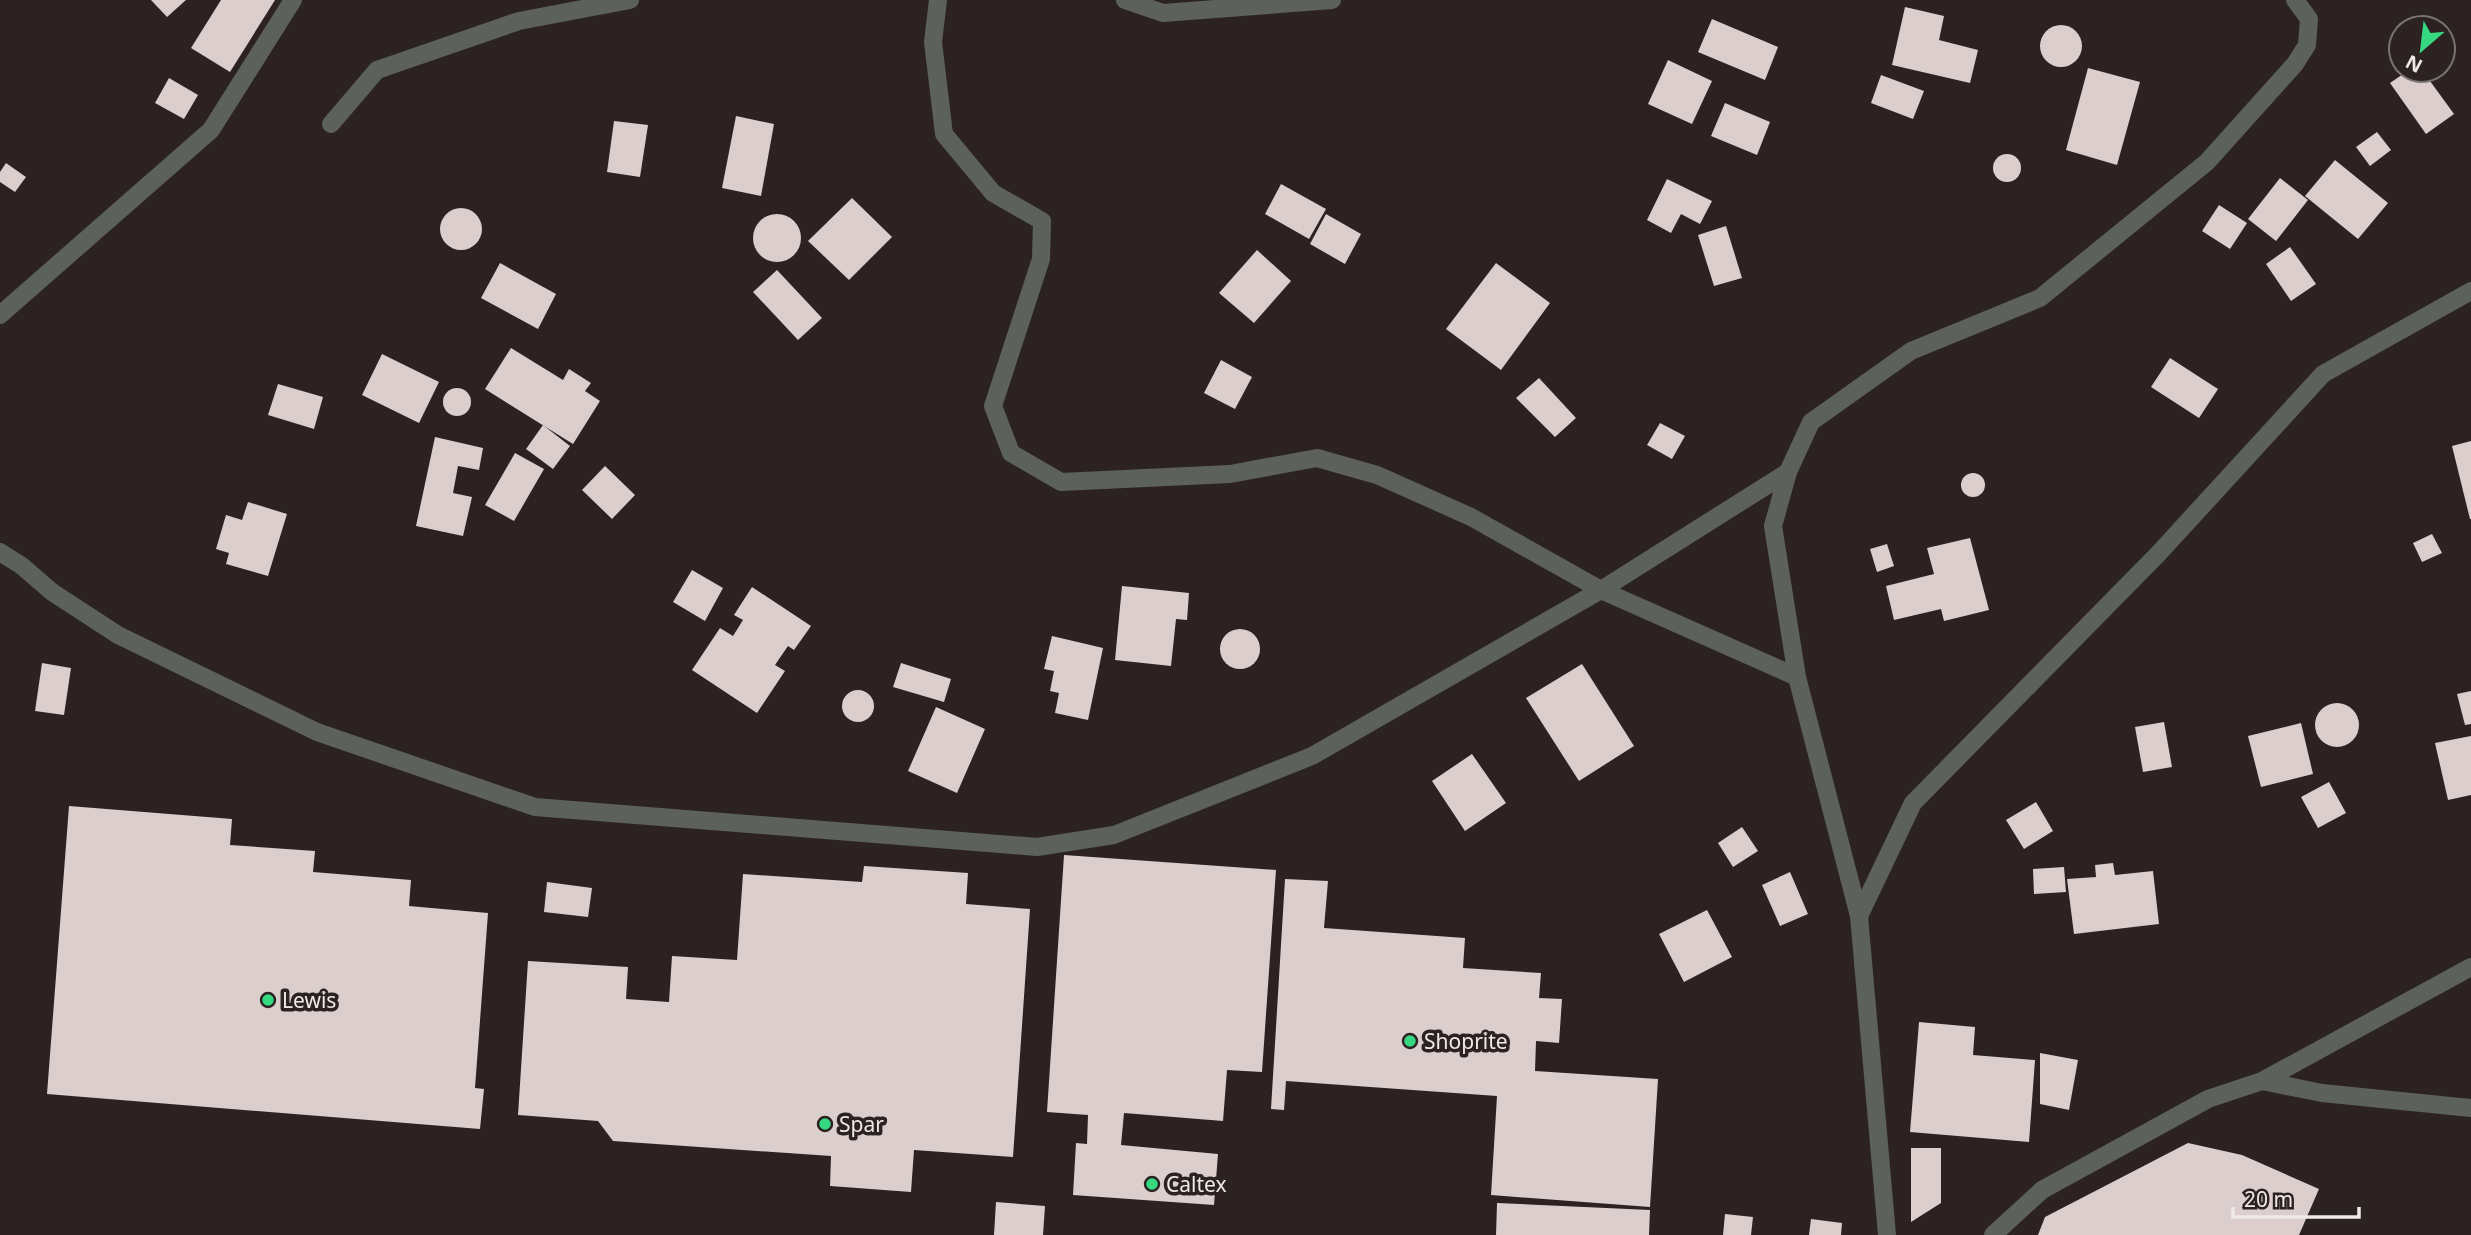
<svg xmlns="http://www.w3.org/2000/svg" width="2471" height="1235" font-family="'Noto Sans',sans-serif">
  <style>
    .building { fill: #dccecd }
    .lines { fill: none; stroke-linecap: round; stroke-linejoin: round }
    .minor { stroke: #5c615d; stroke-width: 18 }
    .poi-dot { fill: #36d881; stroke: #2c2222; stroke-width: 2.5 }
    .labels { text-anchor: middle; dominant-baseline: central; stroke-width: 7; stroke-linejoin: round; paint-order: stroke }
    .poi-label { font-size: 21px; fill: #f0e9e8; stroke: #2c2222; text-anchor: start }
  </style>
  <rect width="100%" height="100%" fill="#2c2222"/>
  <!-- building -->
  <g class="building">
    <polygon points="151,0 186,0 167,17"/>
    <polygon points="221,0 275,0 230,72 191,48"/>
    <polygon points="1905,7 1944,16 1939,40 1978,50 1970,83 1892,65"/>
    <polygon points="1712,19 1778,47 1765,80 1698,52"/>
    <circle cx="2061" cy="46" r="21"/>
    <polygon points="1668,60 1712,81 1692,124 1648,104"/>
    <polygon points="2088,68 2140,82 2117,165 2066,150"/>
    <polygon points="2409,70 2422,70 2454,114 2426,134 2390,83"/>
    <polygon points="1881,75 1924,91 1913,119 1871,103"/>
    <polygon points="169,78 198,95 184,119 155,103"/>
    <polygon points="1725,103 1770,122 1757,155 1711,136"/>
    <polygon points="736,116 774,124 761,196 722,188"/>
    <polygon points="614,121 648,125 640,177 607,172"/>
    <polygon points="2377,132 2391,150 2370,166 2356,147"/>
    <circle cx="2007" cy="168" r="14"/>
    <polygon points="2335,160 2388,203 2358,239 2305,196"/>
    <polygon points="6,163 26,177 15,192 0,182 0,172"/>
    <polygon points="2280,178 2308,200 2276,241 2248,219"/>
    <polygon points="1667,179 1712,201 1700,224 1681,214 1671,233 1647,220"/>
    <polygon points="1281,184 1326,209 1309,239 1265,214"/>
    <polygon points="852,198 892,237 849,280 808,241"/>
    <polygon points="2219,205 2247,223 2230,249 2202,231"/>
    <circle cx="461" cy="229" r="21"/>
    <polygon points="1326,214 1361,234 1345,264 1310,244"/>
    <circle cx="777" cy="238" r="24"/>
    <polygon points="1726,226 1742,278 1714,286 1698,235"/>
    <polygon points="2290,247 2316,284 2291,301 2266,264"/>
    <polygon points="1257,250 1291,281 1254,323 1219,293"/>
    <polygon points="500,263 556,294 538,329 481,298"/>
    <polygon points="1496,263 1550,303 1501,370 1446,329"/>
    <polygon points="777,270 822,318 798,340 753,292"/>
    <polygon points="511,348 563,380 569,369 591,383 585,391 600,401 573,444 485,389"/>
    <polygon points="382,354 439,382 419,423 362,395"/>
    <polygon points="2170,358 2218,389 2199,418 2151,387"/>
    <polygon points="1221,360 1252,377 1235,409 1204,393"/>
    <polygon points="1539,378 1576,418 1555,437 1516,398"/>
    <polygon points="278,384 323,397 314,429 268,415"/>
    <circle cx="457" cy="402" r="14"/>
    <polygon points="1660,423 1685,436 1672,459 1647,445"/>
    <polygon points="543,425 570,446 553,469 526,449"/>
    <polygon points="435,437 483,448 479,470 458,466 453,493 472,497 463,536 416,526"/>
    <polygon points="2471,441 2471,519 2470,519 2452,446"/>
    <polygon points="515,453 544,469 514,521 485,505"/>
    <polygon points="605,466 635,495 612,519 582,490"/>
    <circle cx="1973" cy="485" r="12"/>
    <polygon points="248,502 287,514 268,576 226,564 229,553 216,549 226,515 242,520"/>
    <polygon points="2432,534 2442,553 2422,562 2413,543"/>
    <polygon points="1970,538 1989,610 1944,621 1941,609 1894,620 1886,586 1934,574 1927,548"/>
    <polygon points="1887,544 1894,566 1877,572 1870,549"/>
    <polygon points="692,570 723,588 705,621 673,602"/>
    <polygon points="1122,586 1189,593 1187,620 1176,619 1171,666 1115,660"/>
    <polygon points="752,587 811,626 794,650 788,646 775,665 785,671 757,713 692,670 720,628 733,636 743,620 734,615"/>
    <circle cx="1240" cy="649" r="20"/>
    <polygon points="1052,636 1103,648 1088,720 1055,713 1059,693 1050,691 1054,671 1044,669"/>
    <polygon points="42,663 71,668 64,715 35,711"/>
    <polygon points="901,663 951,679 944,702 893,687"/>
    <polygon points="1582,664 1634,746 1579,781 1526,698"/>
    <circle cx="858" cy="706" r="16"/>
    <polygon points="2471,691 2471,724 2465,725 2457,694"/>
    <circle cx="2337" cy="725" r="22"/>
    <polygon points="936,707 985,729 957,793 908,771"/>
    <polygon points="2164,722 2172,767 2143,772 2135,727"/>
    <polygon points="2301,723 2313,774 2261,787 2248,736"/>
    <polygon points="2471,736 2471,795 2448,800 2435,743"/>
    <polygon points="1472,754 1506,803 1465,831 1432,781"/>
    <polygon points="2329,782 2346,813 2318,828 2301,797"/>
    <polygon points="2036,802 2053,831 2024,849 2006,820"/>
    <polygon points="69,806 232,819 230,845 315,851 313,872 411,880 409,906 488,913 475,1088 484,1089 480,1129 47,1094"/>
    <polygon points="1742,827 1758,851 1733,867 1718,843"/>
    <polygon points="1064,855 1276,870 1262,1072 1227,1070 1223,1121 1124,1113 1121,1145 1218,1154 1214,1205 1073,1195 1076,1143 1087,1144 1088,1115 1047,1112"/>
    <polygon points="2113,863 2115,875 2153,871 2159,924 2074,934 2067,879 2096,877 2095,865"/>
    <polygon points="864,866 968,873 966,904 1030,909 1013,1157 914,1150 911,1192 830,1186 831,1156 613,1141 598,1121 518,1115 528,961 628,967 626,999 669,1002 672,956 737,960 743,874 862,882"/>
    <polygon points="2064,867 2066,892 2034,894 2033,869"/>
    <polygon points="1790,872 1808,914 1780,926 1762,885"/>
    <polygon points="1285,879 1328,881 1324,928 1465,938 1463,968 1541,973 1539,998 1562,999 1559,1043 1536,1041 1535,1071 1658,1079 1650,1207 1491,1195 1497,1096 1286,1081 1284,1110 1271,1109"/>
    <polygon points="547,882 592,888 588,917 544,912"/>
    <polygon points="1707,910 1732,957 1684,982 1659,934"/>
    <polygon points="1919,1022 1975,1027 1973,1055 2035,1060 2029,1142 1910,1132"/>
    <polygon points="2040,1053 2078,1060 2069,1110 2040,1104"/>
    <polygon points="2188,1143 2242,1155 2319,1189 2299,1235 2038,1235 2045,1217"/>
    <polygon points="1911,1148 1941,1148 1941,1203 1911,1222"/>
    <polygon points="996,1202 1045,1206 1043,1235 994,1235"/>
    <polygon points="1497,1203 1650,1210 1649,1235 1496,1235"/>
    <polygon points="1725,1214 1753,1217 1751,1235 1723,1235"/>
    <polygon points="1811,1219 1842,1223 1841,1235 1809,1235"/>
  </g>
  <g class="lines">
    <!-- minor -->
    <g class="minor">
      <polyline points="938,0 933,42 944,134 993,193 1042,221 1041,259 993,406 1011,453 1061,482 1230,474 1317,458 1377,475 1471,517 1601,590 1797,677"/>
      <polyline points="1125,0 1163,13 1332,0"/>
      <polyline points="331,124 377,70 519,21 630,0"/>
      <polyline points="0,315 211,130 293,0"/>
      <polyline points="0,552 22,566 52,592 118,635 317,732 535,807 1037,847 1114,835 1312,756 1601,590 1788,472"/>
      <polyline points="1859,916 1913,803 2159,553 2323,374 2471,291"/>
      <polyline points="2262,1081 2322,1093 2471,1108"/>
      <polyline points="1887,1235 1859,916 1797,677 1773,526 1788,472 1811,422 1911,351 2040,298 2207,162 2295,64 2307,45 2309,19 2295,0"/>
      <polyline points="1993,1235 2042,1190 2208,1099 2262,1081 2471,967"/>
    </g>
  </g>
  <!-- markers -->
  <g class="poi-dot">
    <circle cx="268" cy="1000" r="7"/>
    <circle cx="1410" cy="1041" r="7"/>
    <circle cx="825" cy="1124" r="7"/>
    <circle cx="1152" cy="1184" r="7"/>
  </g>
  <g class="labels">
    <!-- poi labels -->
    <g class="poi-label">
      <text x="282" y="1000">Lewis</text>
      <text x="1424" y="1041">Shoprite</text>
      <text x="839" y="1124">Spar</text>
      <text x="1166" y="1184">Caltex</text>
    </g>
  </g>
  <!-- north arrow -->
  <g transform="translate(2422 49) rotate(208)"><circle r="33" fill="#2c2222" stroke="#7a7271" stroke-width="2"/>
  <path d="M0-5L12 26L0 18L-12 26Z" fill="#36d881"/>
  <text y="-10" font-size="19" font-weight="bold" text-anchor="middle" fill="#f0e9e8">N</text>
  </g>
  <!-- scale -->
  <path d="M2233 1207v10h126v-10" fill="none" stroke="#f0e9e8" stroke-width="3.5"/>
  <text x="2244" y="1207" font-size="21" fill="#f0e9e8" stroke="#2c2222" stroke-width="5" paint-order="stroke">20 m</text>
</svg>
